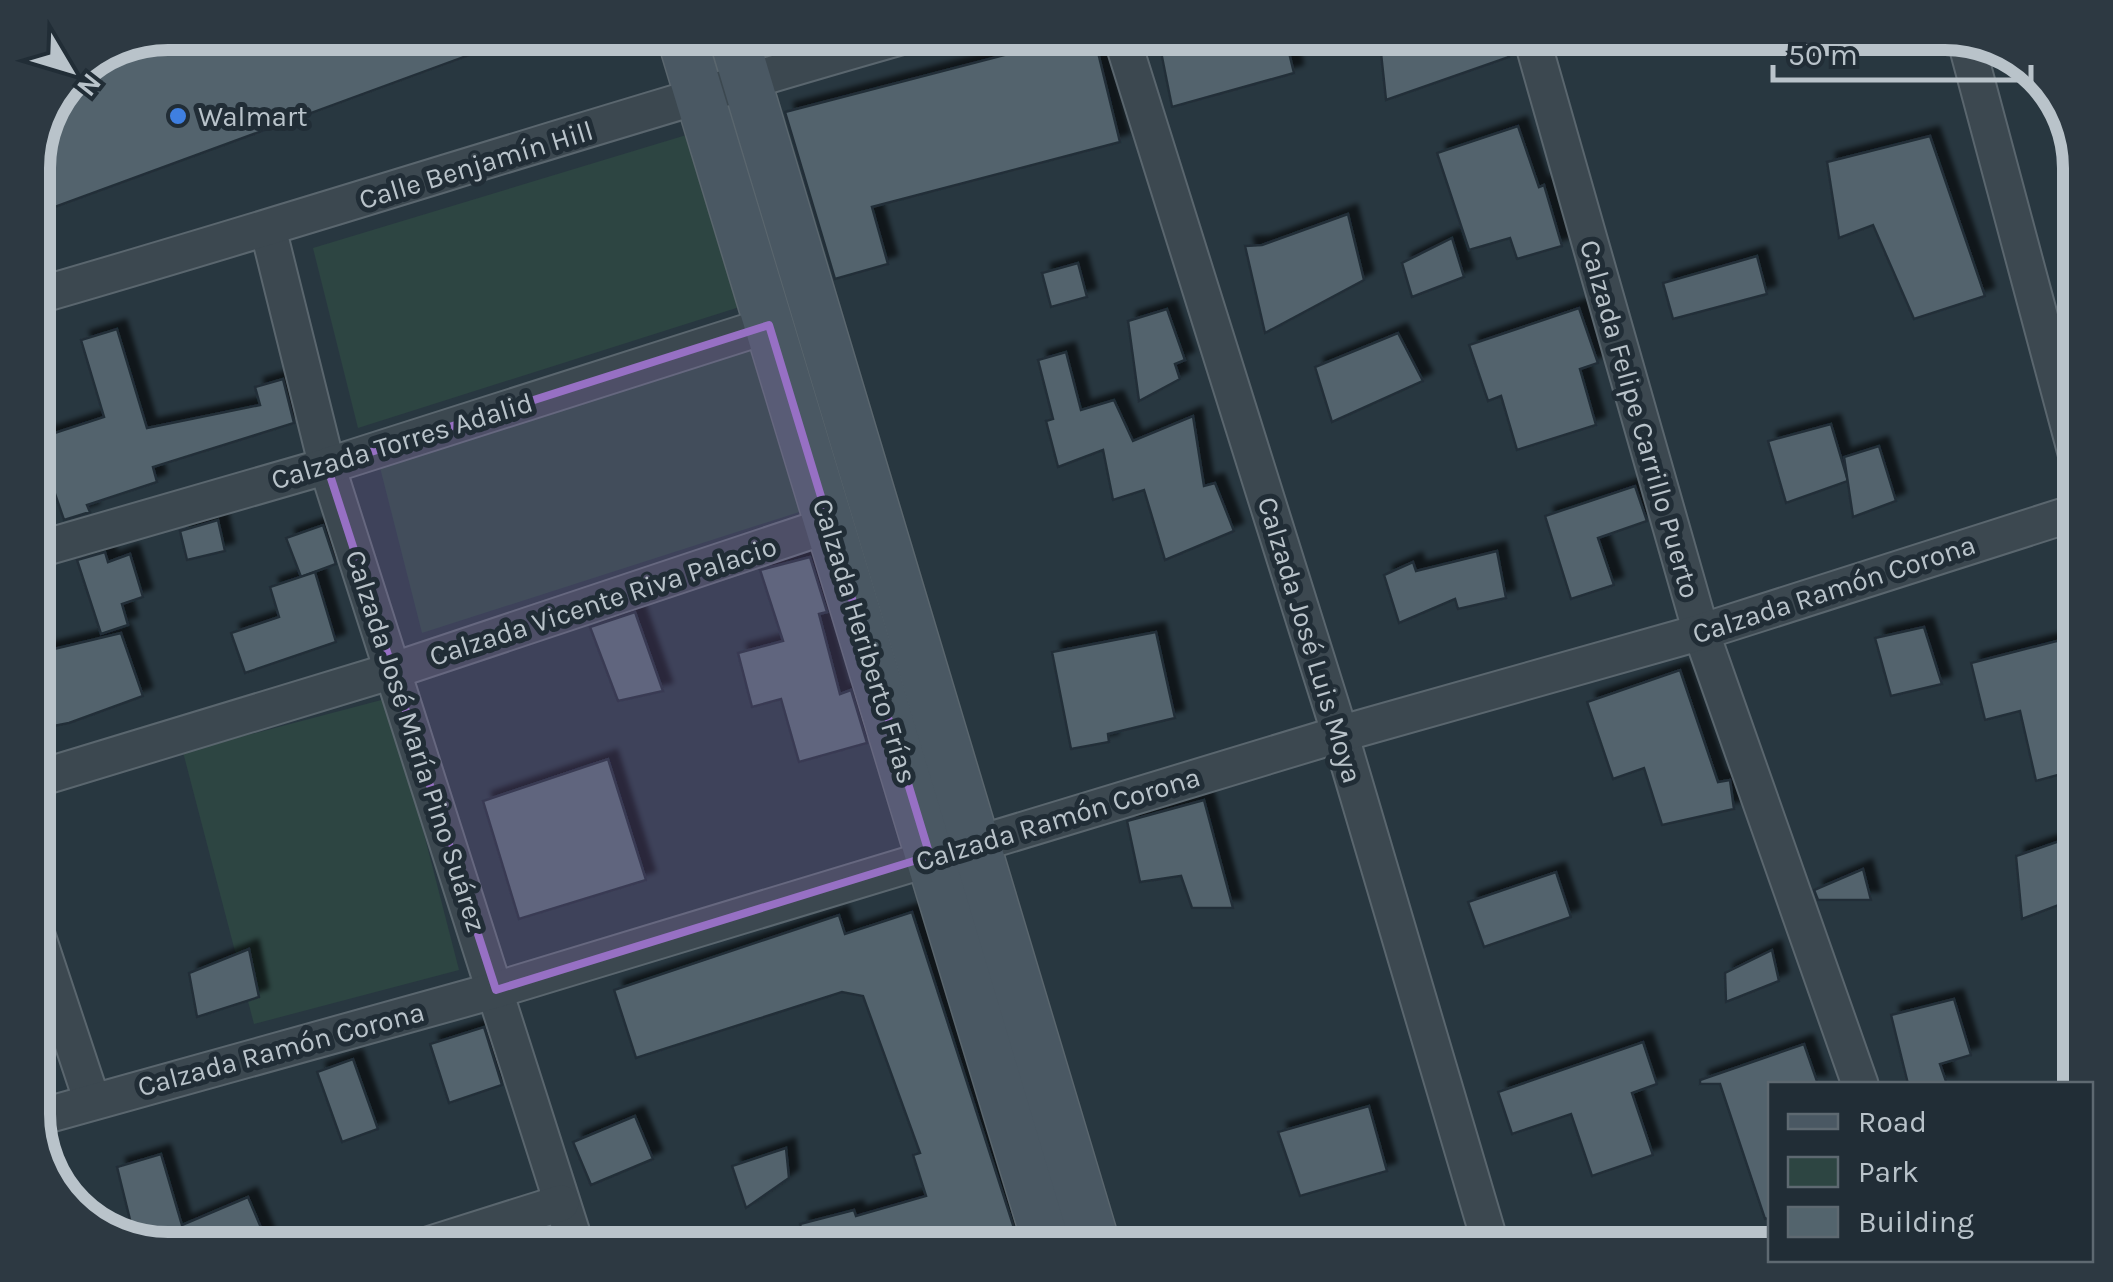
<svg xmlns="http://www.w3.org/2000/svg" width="2113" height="1282" font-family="Karla,sans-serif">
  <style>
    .green { fill: #2d4542 }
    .building { fill: #53646d; stroke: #232f38; stroke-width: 2.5; filter: url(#shadow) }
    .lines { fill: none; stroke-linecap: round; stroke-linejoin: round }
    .street-casing { stroke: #5a666e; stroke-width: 39 }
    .secondary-casing { stroke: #5a666e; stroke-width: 51 }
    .street { stroke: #3c4850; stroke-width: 35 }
    .secondary { stroke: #4a5863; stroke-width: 48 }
    .marked { fill: #9770c4; fill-opacity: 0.2; stroke: #9770c4; stroke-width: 8; stroke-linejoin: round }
    .shop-dot { fill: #3f7fe0; stroke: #212d36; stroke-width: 4 }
    .labels { text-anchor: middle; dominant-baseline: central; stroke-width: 10; stroke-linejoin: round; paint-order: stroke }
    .poi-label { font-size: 28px; fill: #b9c3ca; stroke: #212d36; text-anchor: start }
    .street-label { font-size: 28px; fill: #b9c3ca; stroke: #212d36 }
    .rim { fill: none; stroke: #b9c3ca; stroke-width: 12 }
  </style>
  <defs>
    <filter id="shadow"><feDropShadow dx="9" dy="-9" stdDeviation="2.5" flood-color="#0009"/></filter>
  </defs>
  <rect width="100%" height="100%" fill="#283740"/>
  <!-- green -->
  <g class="green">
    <polygon points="693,133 749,304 358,428 313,248"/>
    <polygon points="761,334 815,507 422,633 372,436"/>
    <polygon points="389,698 459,970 254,1024 183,752"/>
  </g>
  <!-- building -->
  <g class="building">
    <polygon points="168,32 520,32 521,36 33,215 33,160 73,72"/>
    <polygon points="1093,32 1120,142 872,207 888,264 835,279 785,112"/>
    <polygon points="1157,32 1284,32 1294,73 1172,107"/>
    <polygon points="1412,32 1501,32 1509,57 1386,100 1380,44"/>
    <polygon points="1518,126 1539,187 1544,185 1562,246 1517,259 1510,238 1469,250 1437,153"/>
    <polygon points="1930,136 1985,296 1914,319 1873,225 1839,238 1827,162"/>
    <polygon points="1348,214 1364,280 1265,333 1245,246 1262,245"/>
    <polygon points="1452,238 1464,277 1412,297 1402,263"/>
    <polygon points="1757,256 1767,294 1673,319 1663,283"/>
    <polygon points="1078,263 1087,297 1051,307 1042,273"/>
    <polygon points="1579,308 1598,363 1580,369 1596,425 1517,450 1501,396 1488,401 1469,345"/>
    <polygon points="1167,309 1185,360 1175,364 1180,379 1139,401 1128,321"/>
    <polygon points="117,329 147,428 260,405 255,387 283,379 294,423 153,467 157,482 87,505 90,512 64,520 36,439 104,417 81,340"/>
    <polygon points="1398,333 1423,381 1332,422 1315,367"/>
    <polygon points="1066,352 1081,410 1114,400 1133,441 1193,416 1204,486 1215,483 1234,531 1165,560 1144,490 1113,500 1103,450 1058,467 1046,421 1053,419 1038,360"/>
    <polygon points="1831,424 1848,481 1786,503 1768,441"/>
    <polygon points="1879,446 1896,501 1853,517 1844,457"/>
    <polygon points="1635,486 1647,521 1598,538 1614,585 1571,599 1545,516"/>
    <polygon points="218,520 225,551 187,560 180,531"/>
    <polygon points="323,525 336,564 301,577 286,538"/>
    <polygon points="1497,551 1506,598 1458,609 1455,599 1399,623 1384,575 1413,562 1416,571"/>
    <polygon points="105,552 108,562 130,554 143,597 122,604 128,625 101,634 77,560"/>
    <polygon points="810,557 827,612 819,614 840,694 851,690 867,743 799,762 781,699 752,707 738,653 783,641 760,570"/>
    <polygon points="315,572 336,642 245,673 231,633 279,617 270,587"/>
    <polygon points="635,612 663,691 618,701 590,627"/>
    <polygon points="1924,627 1942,684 1891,696 1875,638"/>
    <polygon points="1156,632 1175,718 1108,734 1109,742 1071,749 1052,652"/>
    <polygon points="121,633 143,696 69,723 33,730 33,654"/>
    <polygon points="2080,635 2080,769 2036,781 2020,711 1985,720 1971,663"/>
    <polygon points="1680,670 1718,782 1730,780 1734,809 1662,825 1644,768 1613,779 1587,702"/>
    <polygon points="608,759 646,880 519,919 483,801"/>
    <polygon points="1204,800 1233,908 1192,908 1181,876 1140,882 1127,821"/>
    <polygon points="2080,834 2080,897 2022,919 2016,856"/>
    <polygon points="1863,869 1871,900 1818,900 1814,890"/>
    <polygon points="1556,872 1571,917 1484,947 1468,902"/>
    <polygon points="912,912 1016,1234 965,1250 806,1250 800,1224 854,1210 856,1216 926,1196 913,1155 920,1153 863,996 842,992 636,1058 614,990 839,915 845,934"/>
    <polygon points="249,949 259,997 197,1017 189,973"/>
    <polygon points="1772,950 1779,981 1726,1002 1725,973"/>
    <polygon points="1954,999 1971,1055 1940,1064 1947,1084 1908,1084 1891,1015"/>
    <polygon points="484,1027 502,1085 449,1103 430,1044"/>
    <polygon points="1643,1042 1657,1084 1632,1093 1653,1155 1592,1176 1571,1114 1512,1134 1498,1092"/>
    <polygon points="1804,1044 1818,1084 1770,1084 1770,1218 1765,1219 1720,1084 1700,1084 1700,1080"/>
    <polygon points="353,1059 378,1129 342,1142 317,1072"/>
    <polygon points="1369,1106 1387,1171 1300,1196 1278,1132"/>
    <polygon points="635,1116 653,1159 591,1185 573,1142"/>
    <polygon points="786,1148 789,1178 746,1208 732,1166"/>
    <polygon points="161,1154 182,1225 248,1197 265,1237 236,1250 168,1250 135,1240 117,1167"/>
  </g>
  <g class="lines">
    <defs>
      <g id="street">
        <polyline points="1120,32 1340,734 1492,1249"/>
        <polyline points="1530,32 1701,632 1860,1084"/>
        <polyline points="1965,38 2080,468"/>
        <polyline points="268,229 327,466 577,1249"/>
        <path d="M33,297C329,212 622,115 918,32"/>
        <polyline points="33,551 327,466 769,325"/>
        <polyline points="33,780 395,670 829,525"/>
        <polyline points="33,923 92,1101"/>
        <polyline points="33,1119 496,990 1340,734 1701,632 2080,511"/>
        <polyline points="415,1249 561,1203"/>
      </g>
      <g id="secondary">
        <polyline points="680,32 1049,1249"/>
        <polyline points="732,32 1097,1249"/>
      </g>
    </defs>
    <!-- street casing -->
    <use href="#street" class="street-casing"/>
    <!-- secondary casing -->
    <use href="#secondary" class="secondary-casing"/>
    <!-- street -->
    <use href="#street" class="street"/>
    <!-- secondary -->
    <use href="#secondary" class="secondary"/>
  </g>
  <!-- marked area -->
  <path class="marked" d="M769,325L930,856L496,990L327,466Z"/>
  <!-- markers -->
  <circle class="shop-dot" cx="178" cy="116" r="10"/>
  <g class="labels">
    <!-- poi labels -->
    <g class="poi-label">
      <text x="198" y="116">Walmart</text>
    </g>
    <!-- street labels -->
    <g class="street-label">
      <text transform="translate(476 165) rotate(-17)">Calle Benjamín Hill</text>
      <text transform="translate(1640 419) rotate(74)">Calzada Felipe Carrillo Puerto</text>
      <text transform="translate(402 441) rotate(-17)">Calzada Torres Adalid</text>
      <text transform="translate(1834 589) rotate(-18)">Calzada Ramón Corona</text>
      <text transform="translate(603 601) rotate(-18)">Calzada Vicente Riva Palacio</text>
      <text transform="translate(1310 640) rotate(73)">Calzada José Luis Moya</text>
      <text transform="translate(865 641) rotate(73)">Calzada Heriberto Frías</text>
      <text transform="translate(416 741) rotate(72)">Calzada José María Pino Suárez</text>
      <text transform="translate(1058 819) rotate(-17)">Calzada Ramón Corona</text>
      <text transform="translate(281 1049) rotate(-15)">Calzada Ramón Corona</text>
    </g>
  </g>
  <!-- crop -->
  <path d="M0 0H2113V1282H0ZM168 50H1945A118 118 0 0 1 2063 168V1114A118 118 0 0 1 1945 1232H168A118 118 0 0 1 50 1114V168A118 118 0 0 1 168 50Z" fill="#2d3942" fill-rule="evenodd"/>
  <path class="rim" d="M168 50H1945A118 118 0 0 1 2063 168V1114A118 118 0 0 1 1945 1232H168A118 118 0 0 1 50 1114V168A118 118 0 0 1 168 50Z"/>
  <!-- legend -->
  <rect x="1768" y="1082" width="325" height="180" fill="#212d36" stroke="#5e6971" stroke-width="2.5"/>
  <rect x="1788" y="1114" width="50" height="15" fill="#4a5863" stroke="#5e6971" stroke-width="2.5"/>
  <text x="1858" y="1132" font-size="30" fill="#b9c3ca">Road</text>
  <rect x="1788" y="1157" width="50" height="30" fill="#2d4542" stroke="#5e6971" stroke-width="2.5"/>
  <text x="1858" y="1182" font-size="30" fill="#b9c3ca">Park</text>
  <rect x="1788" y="1207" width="50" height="30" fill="#53646d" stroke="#5e6971" stroke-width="2.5"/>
  <text x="1858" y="1232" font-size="30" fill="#b9c3ca">Building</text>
  <!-- north arrow -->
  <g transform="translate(70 70) rotate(128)" stroke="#212d36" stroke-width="8" paint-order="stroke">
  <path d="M0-8L18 38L0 25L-18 38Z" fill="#b9c3ca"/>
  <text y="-15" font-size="28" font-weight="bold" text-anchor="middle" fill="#b9c3ca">N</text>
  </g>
  <!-- scale -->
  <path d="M1773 65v15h258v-15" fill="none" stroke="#b9c3ca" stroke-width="5"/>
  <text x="1788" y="65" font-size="30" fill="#b9c3ca" stroke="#212d36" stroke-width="8" paint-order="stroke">50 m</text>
</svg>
